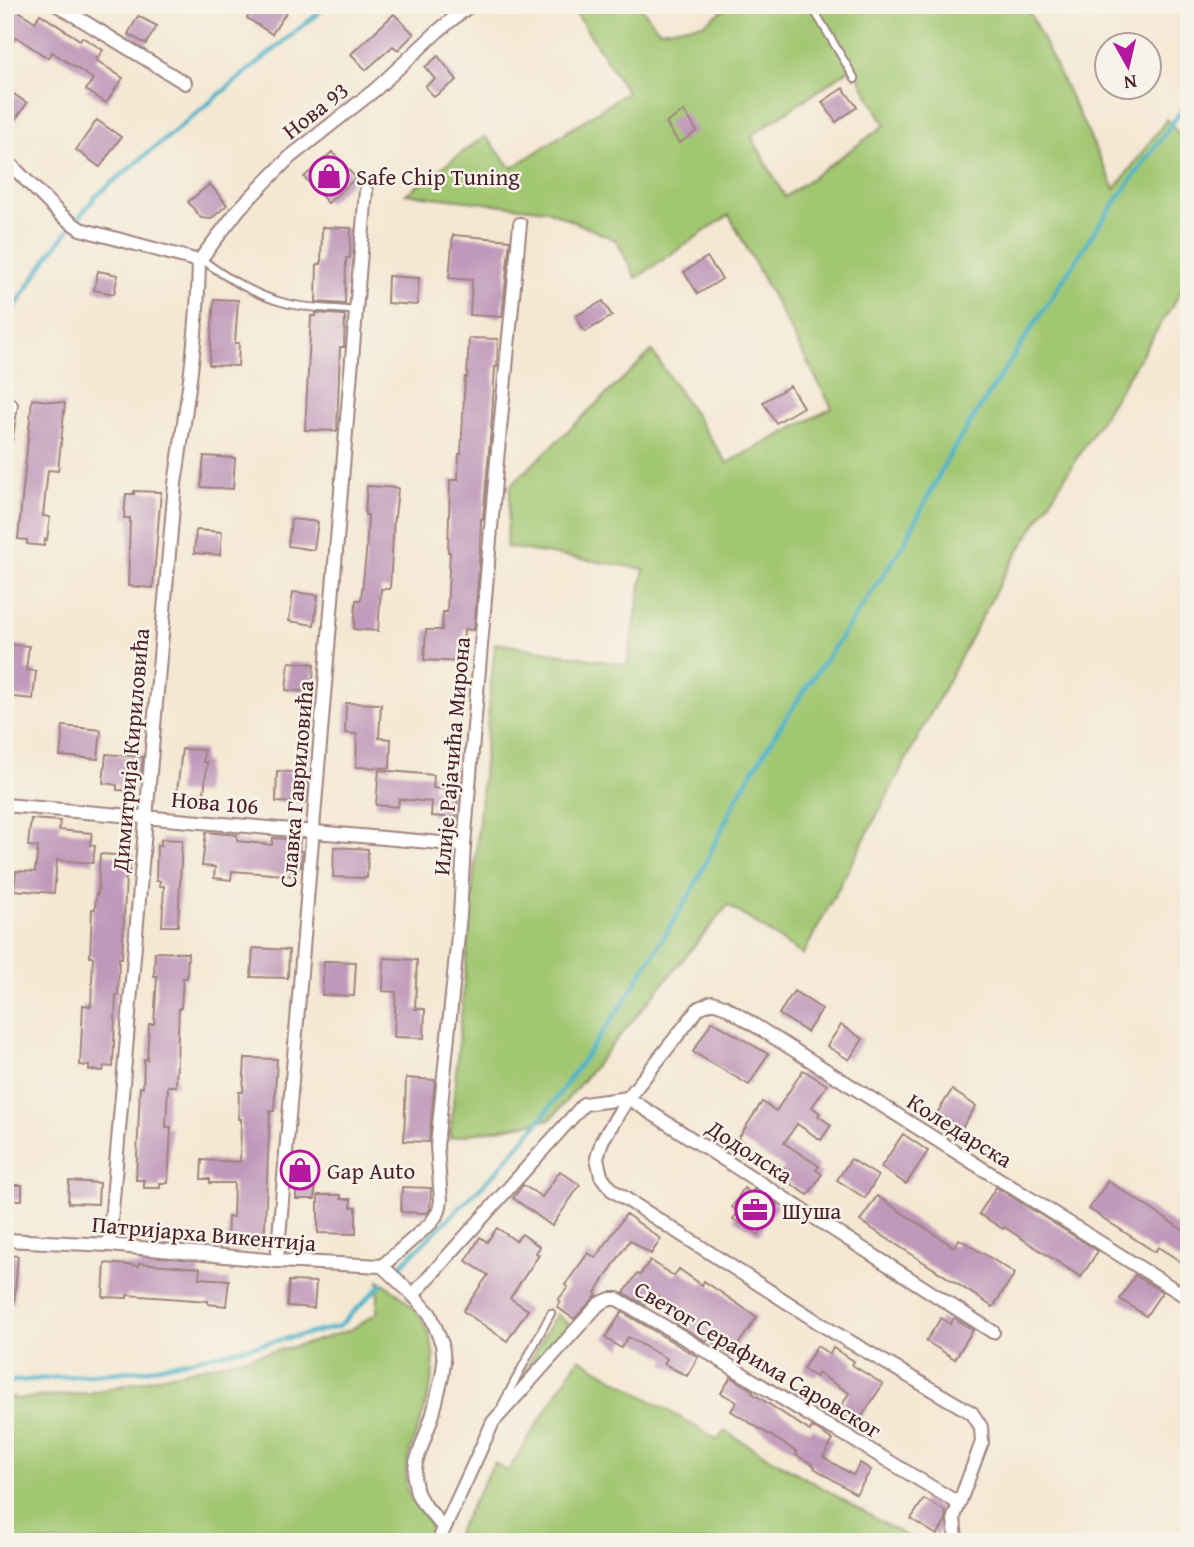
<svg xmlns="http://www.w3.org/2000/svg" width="1194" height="1547" font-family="'Gentium Book Plus',serif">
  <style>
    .green { fill: #a2c772; stroke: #76734e; stroke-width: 2; fill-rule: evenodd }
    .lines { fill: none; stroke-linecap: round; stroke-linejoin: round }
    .stream { stroke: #4bb2c9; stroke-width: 4.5 }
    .building { fill: #bf98ba }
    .lane-casing { stroke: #9f847f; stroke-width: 10 }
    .street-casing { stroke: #9f847f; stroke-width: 16 }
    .lane { stroke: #fff; stroke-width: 6 }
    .street { stroke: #fff; stroke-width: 12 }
    .labels { text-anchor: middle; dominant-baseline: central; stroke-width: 5; stroke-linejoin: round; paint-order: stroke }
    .street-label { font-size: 23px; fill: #4a1f2b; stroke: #f7f3e8 }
    .poi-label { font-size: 23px; fill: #4a1f2b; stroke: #f7f3e8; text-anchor: start }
  </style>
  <rect width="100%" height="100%" fill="#f7f3e8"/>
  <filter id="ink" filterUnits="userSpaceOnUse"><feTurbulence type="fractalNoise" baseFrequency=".0143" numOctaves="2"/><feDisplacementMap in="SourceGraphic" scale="14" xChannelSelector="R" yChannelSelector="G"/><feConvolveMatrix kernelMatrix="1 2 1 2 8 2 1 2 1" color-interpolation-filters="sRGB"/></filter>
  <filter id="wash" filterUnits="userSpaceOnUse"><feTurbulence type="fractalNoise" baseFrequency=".00686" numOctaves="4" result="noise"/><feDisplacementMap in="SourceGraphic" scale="28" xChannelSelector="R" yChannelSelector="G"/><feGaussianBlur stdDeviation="1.57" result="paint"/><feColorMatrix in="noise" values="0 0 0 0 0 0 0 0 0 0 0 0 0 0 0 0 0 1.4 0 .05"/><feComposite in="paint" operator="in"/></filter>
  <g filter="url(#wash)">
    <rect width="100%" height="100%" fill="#f4e8d3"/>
    <!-- green -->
    <g class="green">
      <path d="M587,5H639L659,30L703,24L725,9L735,5H1026L1115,189L1167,119L1189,147V279L1005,573L803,955L728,905L551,1119L450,1138L495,643L627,665L644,569L506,547L511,485L652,351L727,463L832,408L729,215L636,278L616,240L547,210L406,194L485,136L512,168L627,92L576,13ZM853,67L885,125L785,197L751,136Z"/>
      <path d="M379,1280C441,1319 443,1358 420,1423C413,1442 404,1464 406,1485C408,1502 432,1517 431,1532C431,1536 428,1539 427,1542H5V1394L16,1399L90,1393L305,1344L350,1330L377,1313Z"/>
      <polygon points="556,1314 572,1326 511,1396"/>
      <polygon points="579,1358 718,1440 724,1431 916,1542 452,1542 494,1463 508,1471"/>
    </g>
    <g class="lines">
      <!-- stream -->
      <g class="stream">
        <polyline points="5,322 49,255 96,196 328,5"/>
        <polyline points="400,1266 497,1171 542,1118 624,1002 693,889 738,795 783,722 901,549 950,454 1096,229 1189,100"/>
        <polyline points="5,1382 145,1370 338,1327 382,1284"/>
      </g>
    </g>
    <g id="blocks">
      <!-- building -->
      <g class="building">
        <polygon points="5,5 10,5 35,22 40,14 80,40 82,37 103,50 96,60 123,78 106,103 86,90 93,79 52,52 48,58 16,37 5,53"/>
        <polygon points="256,5 291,5 272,34 247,18"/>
        <polygon points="394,14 414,34 398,50 393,46 366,70 351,54"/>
        <polygon points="138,16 157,26 146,44 128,34"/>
        <polygon points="438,56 457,80 434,97 425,86 435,79 425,67"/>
        <polygon points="5,88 27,103 5,135"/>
        <polygon points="843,88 857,107 836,122 822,102"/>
        <polygon points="684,111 697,131 679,143 666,123"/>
        <polygon points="97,120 121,137 100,167 76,150"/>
        <polygon points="332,152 356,178 328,203 304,177"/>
        <polygon points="210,184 227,205 211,219 201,218 188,202"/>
        <polygon points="322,227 351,228 350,258 346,258 345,304 316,302 317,264 321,264"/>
        <polygon points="453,235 510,240 502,317 470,315 472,280 449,278"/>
        <polygon points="707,257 722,279 698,294 684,272"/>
        <polygon points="98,271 118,275 114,294 94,290"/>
        <polygon points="388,276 419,278 417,305 387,303"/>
        <polygon points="214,299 238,300 235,343 239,343 238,366 209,365"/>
        <polygon points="603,301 612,316 585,332 576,316"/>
        <polygon points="316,313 344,315 345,318 344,347 340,347 337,431 305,430 311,316 316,316"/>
        <polygon points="469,338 498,339 497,367 495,367 492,417 483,519 481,519 479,570 474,630 464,629 463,662 424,660 426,630 442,630 443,612 447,612 450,552 448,552 450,480 458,480 459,454 461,454 465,377 467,378"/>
        <polygon points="790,386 803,407 776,423 763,402"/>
        <polygon points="32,399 65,403 58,471 48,470 43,516 50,517 47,540 45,539 44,546 27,544 27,540 18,539"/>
        <polygon points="204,456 235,458 233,489 201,487"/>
        <polygon points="367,486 398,488 395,517 394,517 390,589 381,589 378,631 354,629 356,600 361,600 366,554 368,515 365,515"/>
        <polygon points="134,491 161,492 153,588 128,586 130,518 124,518 126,494 134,494"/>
        <polygon points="291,519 318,522 314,550 288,546"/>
        <polygon points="196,530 222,532 220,555 194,553"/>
        <polygon points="293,592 318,595 314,625 289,621"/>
        <polygon points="5,644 29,646 26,670 36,671 33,699 5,696"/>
        <polygon points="289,662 314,664 312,692 286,690"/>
        <polygon points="346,703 381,704 379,738 391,739 390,768 356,767 357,734 345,733"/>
        <polygon points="63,726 101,730 98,759 60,756"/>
        <polygon points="182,749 204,750 203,762 207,762 204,794 177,792"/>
        <polygon points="106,754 143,757 141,776 134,775 133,791 117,790 117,785 103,783"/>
        <polygon points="379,770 434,775 433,788 458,790 456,818 431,816 432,802 399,799 398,807 376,805"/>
        <polygon points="277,771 307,773 306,803 276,802"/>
        <polygon points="31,819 60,821 59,830 92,833 90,845 95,846 93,863 57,860 54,893 14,890 16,871 35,872 38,847 28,846"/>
        <polygon points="206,832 237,835 237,841 272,845 273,838 300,840 299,851 302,851 301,867 298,867 297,876 232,871 231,880 214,878 215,867 202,866"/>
        <polygon points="161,839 182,840 178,926 162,926 164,886 159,886 160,881 156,881 157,845 161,846"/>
        <polygon points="334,847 368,849 367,878 333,877"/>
        <polygon points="100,854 130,856 129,876 126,876 122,958 119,958 118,995 116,995 113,1067 104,1066 103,1071 89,1070 89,1066 80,1065 83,1005 91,1006 93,957 90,957 92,909 95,909 96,894 98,894"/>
        <polygon points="253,948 289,950 288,978 251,977"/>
        <polygon points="155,952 188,953 187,978 183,978 181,1008 179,1008 176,1086 168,1086 166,1127 171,1127 168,1183 160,1183 160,1188 144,1188 144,1180 136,1180 140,1087 143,1088 144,1059 147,1060 149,1024 154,1024 157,976 154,976"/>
        <polygon points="384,958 417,960 415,1009 425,1009 424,1038 394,1037 396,992 383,991"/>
        <polygon points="324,961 356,962 354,996 322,995"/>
        <polygon points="794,991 822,1009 807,1032 779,1014"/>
        <polygon points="712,1021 768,1054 749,1085 693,1052"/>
        <polygon points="841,1025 863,1039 849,1060 827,1046"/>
        <polygon points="245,1058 277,1059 274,1111 270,1111 264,1246 227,1245 228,1217 233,1217 234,1183 210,1183 210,1179 201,1179 202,1160 240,1162 241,1119 238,1119 239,1092 243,1092"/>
        <polygon points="803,1070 827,1085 812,1107 820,1113 818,1116 831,1125 821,1140 797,1124 784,1143 819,1166 816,1170 822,1174 808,1195 779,1176 784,1168 738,1139 762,1102 776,1111"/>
        <polygon points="406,1078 435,1080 429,1142 404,1141"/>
        <polygon points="952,1090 976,1106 961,1129 937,1113"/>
        <polygon points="903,1134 928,1151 906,1184 881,1167"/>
        <polygon points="851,1159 878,1176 865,1198 837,1180"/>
        <polygon points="560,1171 580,1185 552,1226 513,1198 523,1185 542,1197"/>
        <rect x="296" y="1176" width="19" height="23"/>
        <polygon points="69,1181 99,1183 98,1204 68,1203"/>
        <polygon points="1108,1181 1189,1234 1189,1267 1158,1247 1155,1252 1089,1209"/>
        <rect x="5" y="1185" width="17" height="15"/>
        <polygon points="402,1187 431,1188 430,1209 427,1213 401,1212"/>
        <polygon points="996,1187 1098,1251 1081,1277 1004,1227 1003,1229 979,1214"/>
        <polygon points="744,1188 751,1193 754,1189 778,1205 759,1235 733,1219 738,1212 732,1207"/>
        <polygon points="318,1195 341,1195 341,1199 351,1199 351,1207 356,1207 356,1234 318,1233"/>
        <polygon points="877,1196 954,1247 959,1239 1015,1273 993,1307 860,1221"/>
        <polygon points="626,1214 661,1239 651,1254 630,1240 595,1293 597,1295 574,1319 557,1307 561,1302 558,1300 568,1287 565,1285 588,1253 596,1258"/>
        <polygon points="497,1228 516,1241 522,1234 540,1247 536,1253 539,1255 510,1298 528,1310 507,1341 463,1311 488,1275 466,1261 480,1237 487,1242"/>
        <polygon points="5,1255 18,1256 14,1303 5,1303"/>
        <polygon points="650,1260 674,1276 679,1269 702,1285 704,1281 757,1317 731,1355 708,1339 706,1341 675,1323 682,1313 653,1293 645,1305 624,1293 637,1274 640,1275"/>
        <polygon points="105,1263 139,1266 139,1263 200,1268 199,1278 229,1280 226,1306 208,1304 208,1301 127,1295 127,1298 103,1297"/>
        <polygon points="1135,1275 1162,1292 1146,1316 1120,1299"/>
        <polygon points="289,1281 316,1282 314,1308 287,1306"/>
        <polygon points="622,1312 698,1357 687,1376 664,1364 667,1359 628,1337 621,1348 605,1338"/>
        <polygon points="941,1318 950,1324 954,1318 973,1330 955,1359 926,1341"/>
        <polygon points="817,1346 830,1354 833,1348 854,1361 852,1365 883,1384 855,1427 836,1415 849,1393 818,1373 815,1377 803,1369"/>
        <polygon points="731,1377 753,1391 752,1393 810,1431 812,1427 833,1440 823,1457 853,1475 860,1463 871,1470 856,1494 814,1468 815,1466 796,1455 797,1452 731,1411 737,1402 721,1393"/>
        <polygon points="924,1499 945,1511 946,1521 937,1535 911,1519"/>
      </g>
    </g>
  </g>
  <g filter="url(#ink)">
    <use href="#blocks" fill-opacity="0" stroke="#9f847f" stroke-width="2"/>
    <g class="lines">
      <defs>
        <g id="lane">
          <polyline points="811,5 855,79"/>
          <path d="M199,261L203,260C226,278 257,296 285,303C308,309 334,308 357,311"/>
          <polyline points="502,1405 551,1313"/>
        </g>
        <g id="street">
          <polyline points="57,5 185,83"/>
          <polyline points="5,159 61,215 80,229 199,261"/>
          <polyline points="199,261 239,209 290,157 376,89 438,31 470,5"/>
          <polyline points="5,441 11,405"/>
          <polyline points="5,805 464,845"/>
          <polyline points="584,1104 628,1098 993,1332"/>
          <polyline points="5,1240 109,1245 277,1261 382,1266 413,1295 430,1314 442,1344 444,1362 442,1377 433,1414 416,1462 414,1478 417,1493 422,1502 443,1527"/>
          <path d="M109,1245L175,484C186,409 198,337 199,261"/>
          <polyline points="277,1261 366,191"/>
          <polyline points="382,1266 431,1223 439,1211 441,1200 437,1146 460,915 464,845 495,481 520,224"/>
          <polyline points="413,1295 584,1104"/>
          <polyline points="438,1542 493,1422 599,1304 610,1299 617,1299 686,1339 822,1423 842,1433 958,1503"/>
          <polyline points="956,1542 954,1517 982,1442 981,1427 972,1413 835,1333 612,1190 601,1176 597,1158 602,1141 628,1098 699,1008 712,1002 724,1006 1185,1296"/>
        </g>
      </defs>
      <!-- lane casing -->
      <use href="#lane" class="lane-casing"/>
      <!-- street casing -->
      <use href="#street" class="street-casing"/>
      <!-- lane -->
      <use href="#lane" class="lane"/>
      <!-- street -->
      <use href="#street" class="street"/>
    </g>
  </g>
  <!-- icons -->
  <defs>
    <symbol id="shop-ring" viewBox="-11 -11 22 22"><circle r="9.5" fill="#f7f3e8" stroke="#b5179e" stroke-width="1.5"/><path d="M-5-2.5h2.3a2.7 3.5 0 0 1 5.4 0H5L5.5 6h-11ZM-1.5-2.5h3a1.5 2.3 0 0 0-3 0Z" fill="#b5179e"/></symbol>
    <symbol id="office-ring" viewBox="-11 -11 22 22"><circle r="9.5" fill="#f7f3e8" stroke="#b5179e" stroke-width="1.5"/><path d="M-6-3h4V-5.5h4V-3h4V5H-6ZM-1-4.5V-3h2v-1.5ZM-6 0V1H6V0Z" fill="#b5179e"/></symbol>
  </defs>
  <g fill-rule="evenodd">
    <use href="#shop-ring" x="307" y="154" width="44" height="44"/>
    <use href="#shop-ring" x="278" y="1148" width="44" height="44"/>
    <use href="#office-ring" x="733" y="1188" width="44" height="44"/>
  </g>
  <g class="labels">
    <!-- street labels -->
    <g class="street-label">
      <text transform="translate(315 110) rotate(-38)">Нова 93</text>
      <text transform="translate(130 750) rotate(-85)">Димитрија Кириловића</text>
      <text transform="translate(451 756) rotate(-85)">Илије Рајачића Мирона</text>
      <text transform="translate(296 784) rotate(-85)">Славка Гавриловића</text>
      <text transform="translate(215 802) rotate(5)">Нова 106</text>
      <text transform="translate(960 1130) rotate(32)">Коледарска</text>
      <text transform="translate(750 1151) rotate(33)">Додолска</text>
      <text transform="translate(204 1233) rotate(5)">Патријарха Викентија</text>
      <text transform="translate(758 1359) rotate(31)">Светог Серафима Саровског</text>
    </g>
    <!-- poi labels -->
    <g class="poi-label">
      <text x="356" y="176">Safe Chip Tuning</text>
      <text x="327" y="1170">Gap Auto</text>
      <text x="782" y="1210">Шуша</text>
    </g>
  </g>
  <!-- margin -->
  <rect width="1194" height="1547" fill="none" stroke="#f7f3e8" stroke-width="28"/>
  <!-- north arrow -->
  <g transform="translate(1128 66) rotate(172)"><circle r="33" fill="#f7f3e8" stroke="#b29e9c" stroke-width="2"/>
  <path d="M0-5L12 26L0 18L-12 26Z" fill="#b5179e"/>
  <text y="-10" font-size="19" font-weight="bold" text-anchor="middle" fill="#4a1f2b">N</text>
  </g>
</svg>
